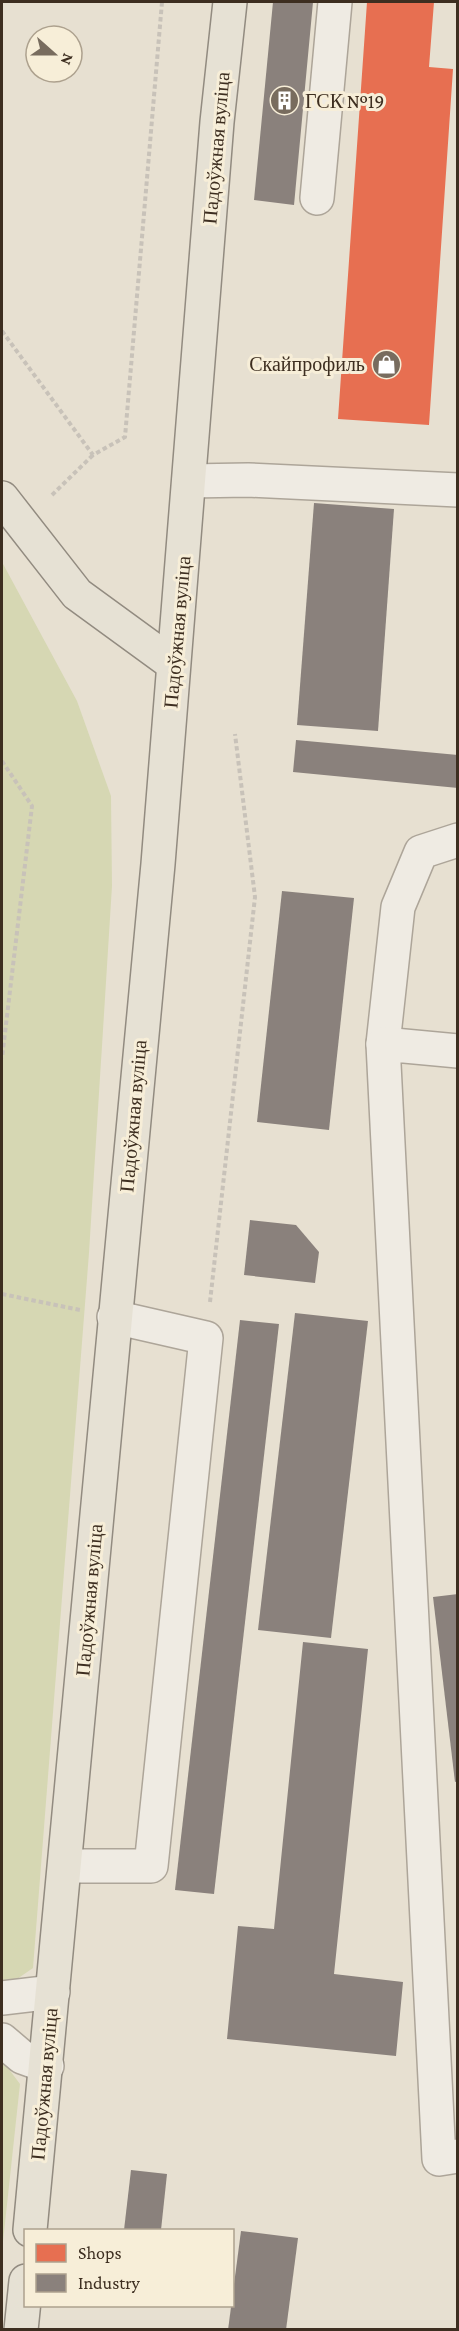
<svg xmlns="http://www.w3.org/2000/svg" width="459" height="2331" font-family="'Crimson Pro',serif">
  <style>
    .green { fill: #d6d7b3 }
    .shops { fill: #e76f51 }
    .industry { fill: #8a817c }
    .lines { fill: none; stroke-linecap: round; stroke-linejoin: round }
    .minor-casing { stroke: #ada599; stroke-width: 36 }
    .major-casing { stroke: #928b80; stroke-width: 36 }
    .path { stroke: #c8c2b9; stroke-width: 4; stroke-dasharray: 4.5 3; stroke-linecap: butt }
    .minor { stroke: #efebe3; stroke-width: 33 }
    .major { stroke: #e6e1d4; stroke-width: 33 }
    .labels { text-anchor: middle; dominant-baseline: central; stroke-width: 6; stroke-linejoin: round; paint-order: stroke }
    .poi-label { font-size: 20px; fill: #3d2e20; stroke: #f7eed8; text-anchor: start }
    .street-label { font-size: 20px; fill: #3d2e20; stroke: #f7eed8 }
  </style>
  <rect width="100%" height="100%" fill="#e7e0d1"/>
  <!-- green -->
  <g class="green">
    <polygon points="2,562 77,701 111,796 112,886 89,1253 33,1968 17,1979 2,1980"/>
    <polygon points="2,2060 20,2084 2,2251"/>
  </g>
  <!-- shops -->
  <polygon class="shops" points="367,2 434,2 429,67 453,69 429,425 338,419"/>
  <!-- industry -->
  <g class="industry">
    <polygon points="273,2 313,2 294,205 254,200"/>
    <polygon points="314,503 394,509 378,731 297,725"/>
    <polygon points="296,740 458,755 458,788 293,772"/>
    <polygon points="282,891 354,898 329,1130 257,1122"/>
    <polygon points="250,1220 296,1225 319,1252 315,1283 244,1275"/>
    <polygon points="295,1313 368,1321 331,1638 258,1630"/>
    <polygon points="240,1320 279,1324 214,1894 175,1890"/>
    <polygon points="458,1594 458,1781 455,1782 433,1597"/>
    <polygon points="303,1642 368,1649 334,1974 403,1982 396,2056 227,2039 238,1926 274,1929"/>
    <polygon points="131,2170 167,2174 161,2230 124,2230"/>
    <polygon points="241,2231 298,2238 286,2330 228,2330"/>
  </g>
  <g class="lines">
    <defs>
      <g id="minor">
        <polyline points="317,198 335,2"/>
        <polyline points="189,481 248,480 458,490"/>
        <polyline points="383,1044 398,907 421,852 458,840"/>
        <polyline points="458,1051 383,1044 439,2159 458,2156"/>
        <polyline points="65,1866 151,1866 206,1338 114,1317"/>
        <polyline points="2,1998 53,1992"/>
        <polyline points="2,2040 22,2057 47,2066"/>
      </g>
      <g id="major">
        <polyline points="2,498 77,594 173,664"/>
        <polyline points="30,2230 158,864 217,122 230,2"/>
        <polyline points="21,2330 26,2281"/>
      </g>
    </defs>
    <!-- minor casing -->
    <use href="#minor" class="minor-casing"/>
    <!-- major casing -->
    <use href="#major" class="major-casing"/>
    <!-- path -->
    <g class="path">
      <polyline points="2,331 93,455 125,437 162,2"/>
      <polyline points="52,495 93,455"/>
      <polyline points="2,761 32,806 2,1058"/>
      <polyline points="2,1294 80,1310"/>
      <polyline points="210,1302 255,897 235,734"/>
    </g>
    <!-- minor -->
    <use href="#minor" class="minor"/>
    <!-- major -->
    <use href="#major" class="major"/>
  </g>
  <!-- icons -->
  <defs>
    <symbol id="building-disc" viewBox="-11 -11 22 22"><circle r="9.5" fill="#786c5e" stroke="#f7eed8"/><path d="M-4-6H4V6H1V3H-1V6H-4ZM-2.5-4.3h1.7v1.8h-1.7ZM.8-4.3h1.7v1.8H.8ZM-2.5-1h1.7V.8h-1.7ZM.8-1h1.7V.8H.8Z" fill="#fff"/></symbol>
    <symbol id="shop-disc" viewBox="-11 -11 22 22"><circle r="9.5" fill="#786c5e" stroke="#f7eed8"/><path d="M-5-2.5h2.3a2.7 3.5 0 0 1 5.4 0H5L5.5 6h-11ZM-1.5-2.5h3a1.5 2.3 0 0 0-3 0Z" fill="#fff"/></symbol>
  </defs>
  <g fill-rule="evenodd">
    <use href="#building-disc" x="268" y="84" width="33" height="33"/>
    <use href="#shop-disc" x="370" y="348" width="33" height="33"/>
  </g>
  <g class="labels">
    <!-- poi labels -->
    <g class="poi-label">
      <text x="305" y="101">ГСК №19</text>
      <text x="365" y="364" text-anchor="end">Скайпрофиль</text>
    </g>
    <!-- street labels -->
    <g class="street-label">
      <text transform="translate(216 148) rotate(-85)">Падоўжная вуліца</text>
      <text transform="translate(177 632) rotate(-85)">Падоўжная вуліца</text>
      <text transform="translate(133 1116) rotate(-85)">Падоўжная вуліца</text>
      <text transform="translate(89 1600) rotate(-85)">Падоўжная вуліца</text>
      <text transform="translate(44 2084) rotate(-85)">Падоўжная вуліца</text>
    </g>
  </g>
  <!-- border -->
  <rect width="459" height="2331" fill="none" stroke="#3d2e20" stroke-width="6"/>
  <!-- legend -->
  <rect x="24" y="2229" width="210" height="78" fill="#f7eed8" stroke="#ada18e" stroke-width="1.5"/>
  <rect x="36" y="2244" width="30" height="18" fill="#e76f51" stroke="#ada18e" stroke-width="1.5"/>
  <text x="78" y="2259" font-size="18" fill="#3d2e20">Shops</text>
  <rect x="36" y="2274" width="30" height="18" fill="#8a817c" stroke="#ada18e" stroke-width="1.5"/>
  <text x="78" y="2289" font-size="18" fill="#3d2e20">Industry</text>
  <!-- north arrow -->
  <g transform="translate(54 54) rotate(111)"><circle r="28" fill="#f7eed8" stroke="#ada18e" stroke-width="1.5"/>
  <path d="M0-4.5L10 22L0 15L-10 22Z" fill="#786c5e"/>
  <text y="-9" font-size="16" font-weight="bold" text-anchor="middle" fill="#3d2e20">N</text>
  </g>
</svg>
